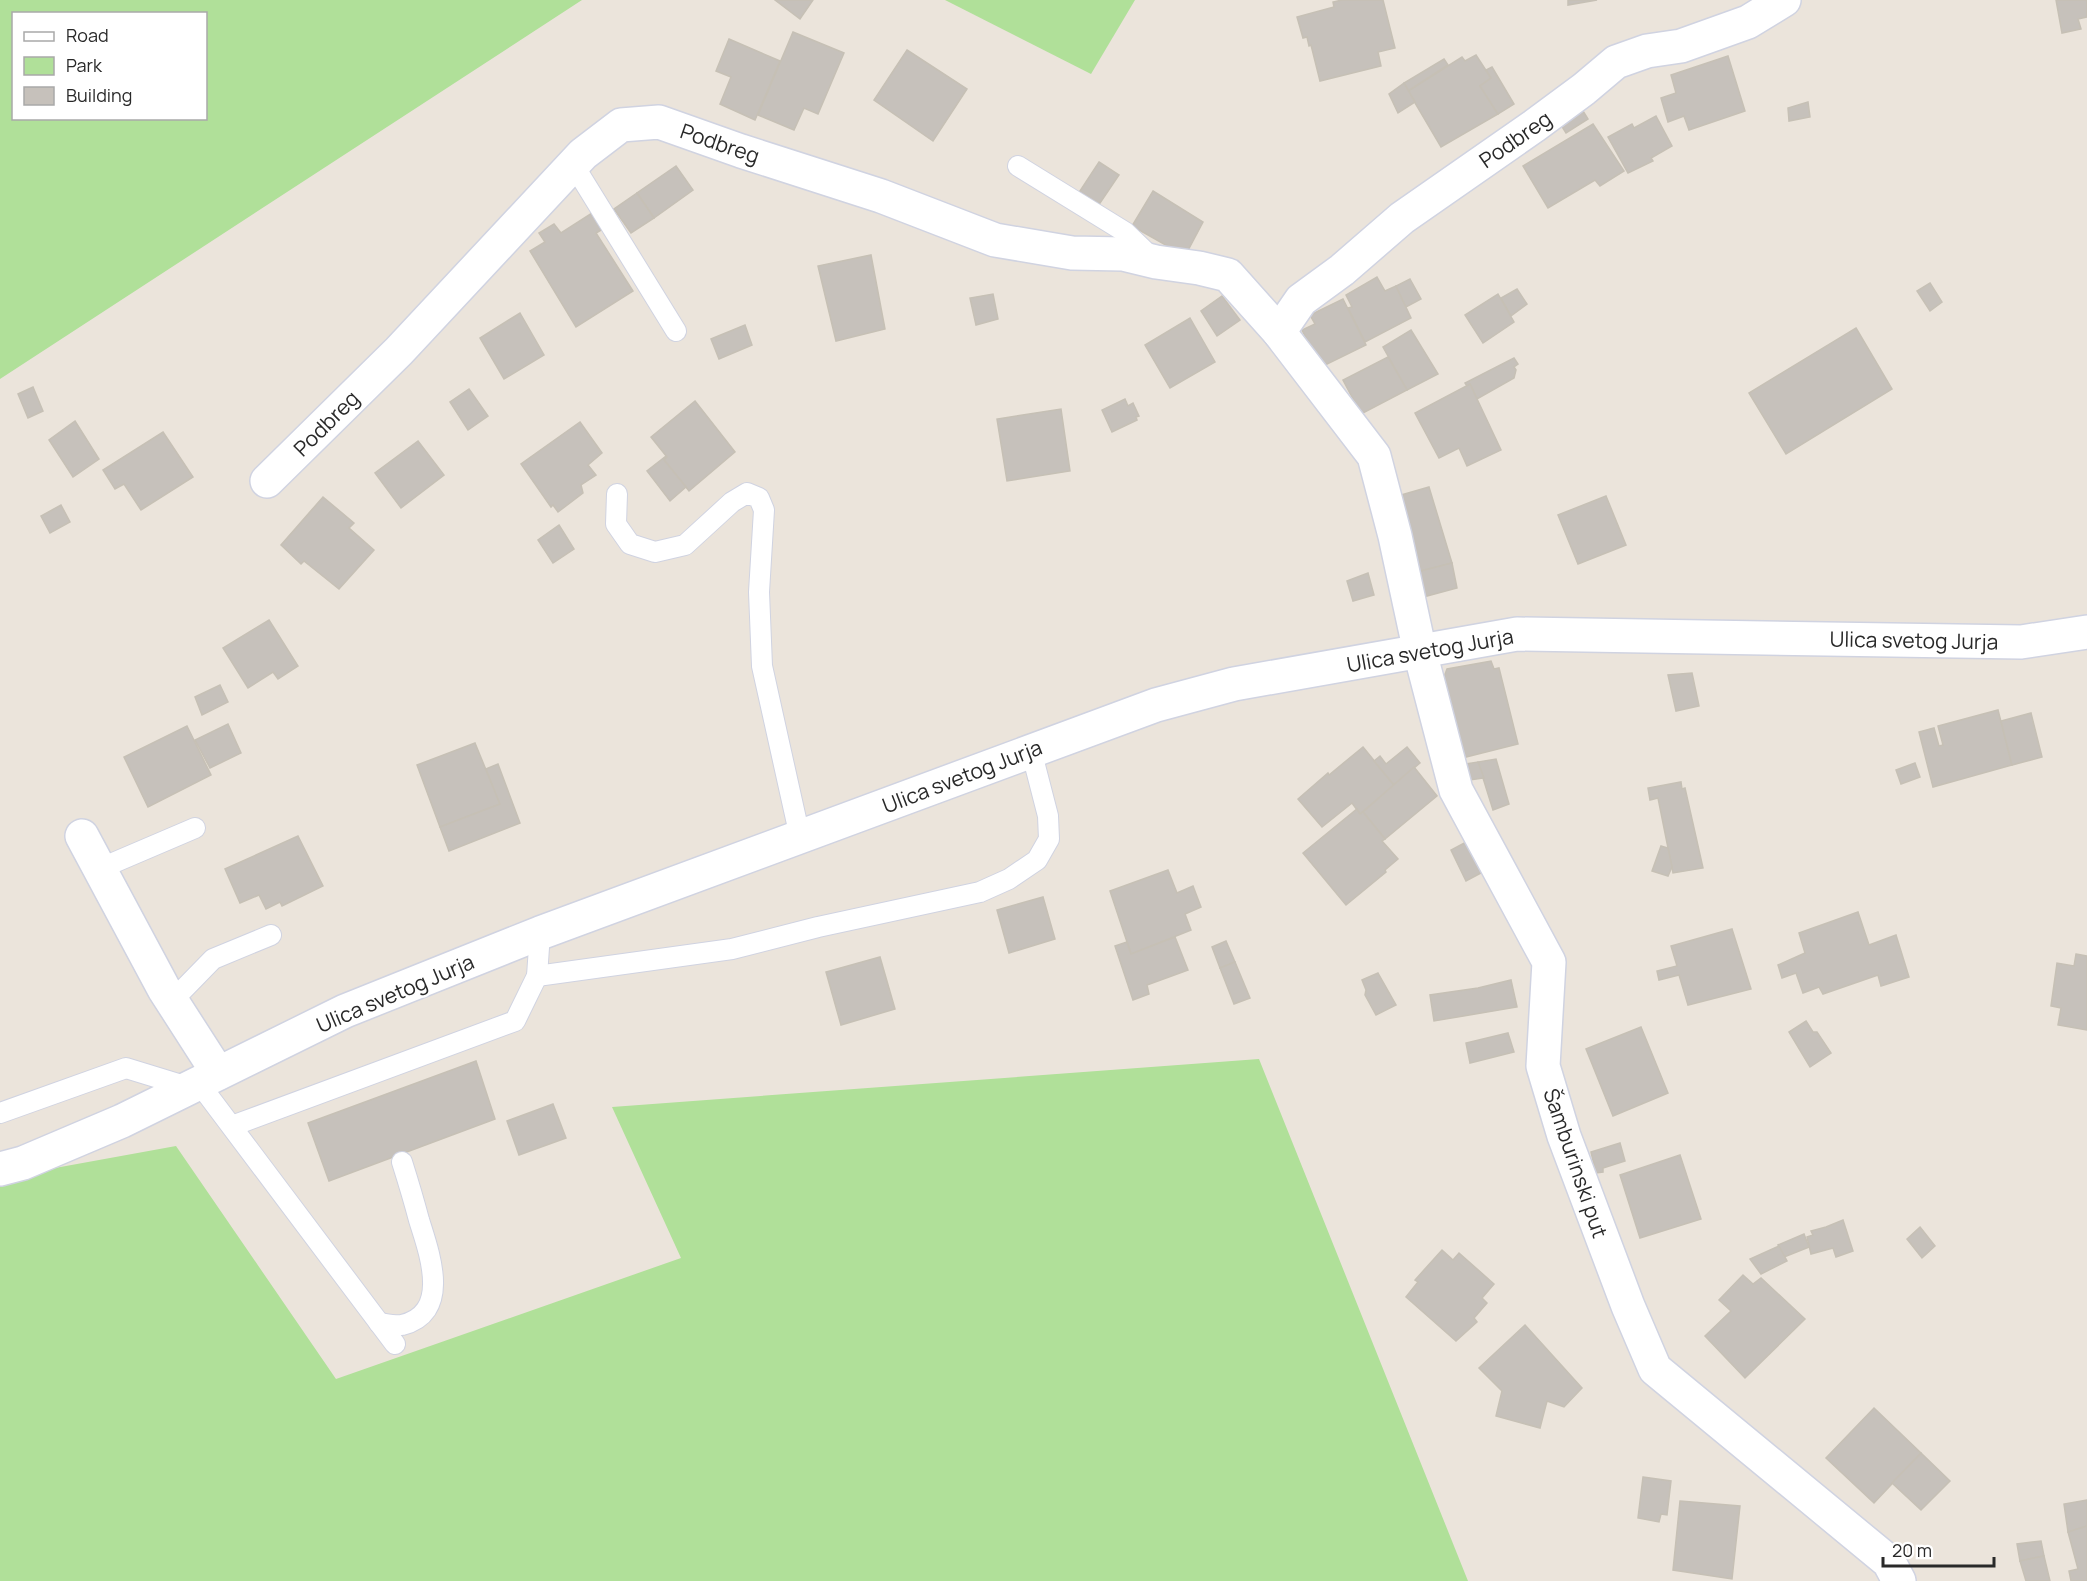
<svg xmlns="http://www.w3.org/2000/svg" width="2087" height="1581" font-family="Manrope,sans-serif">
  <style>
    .green { fill: #b0e099; fill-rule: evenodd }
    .building { fill: #c6c1bb; stroke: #c6c0b5; stroke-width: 1.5 }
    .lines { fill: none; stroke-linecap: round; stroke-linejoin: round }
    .service-casing { stroke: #d0d3e1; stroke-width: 22 }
    .minor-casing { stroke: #d0d3e1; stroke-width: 36 }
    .secondary-casing { stroke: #d0d3e1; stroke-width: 36 }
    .service { stroke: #fff; stroke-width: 20 }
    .minor { stroke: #fff; stroke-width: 33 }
    .secondary { stroke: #fff; stroke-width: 33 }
    .labels { text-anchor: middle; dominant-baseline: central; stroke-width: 4.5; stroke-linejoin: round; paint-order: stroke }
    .street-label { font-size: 21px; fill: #292929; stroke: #fff }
  </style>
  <rect width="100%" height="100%" fill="#ebe4db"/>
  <!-- green -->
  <g class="green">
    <path d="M0,0H582L0,379ZM14,14H206V118H14Z"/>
    <polygon points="945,0 1135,0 1091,74"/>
    <polygon points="1259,1059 1468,1581 0,1581 0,1178 176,1146 336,1379 681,1258 612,1107"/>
  </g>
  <!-- building -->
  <g class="building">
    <polygon points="775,0 813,0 800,19"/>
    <polygon points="1342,0 1383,0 1395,48 1378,52 1381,66 1320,81 1311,45 1309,46 1307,37 1303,38 1297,17 1334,7 1333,2"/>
    <polygon points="1568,0 1597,0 1568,5"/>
    <polygon points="2056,0 2087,0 2087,17 2078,19 2081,29 2062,33"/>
    <polygon points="793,32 844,53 818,114 804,108 794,130 758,115"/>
    <polygon points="729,39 780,61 755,120 720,104 731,77 716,71"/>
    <polygon points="907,50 967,89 933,141 874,100"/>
    <polygon points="1476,55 1491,78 1480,86 1498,114 1441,147 1408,91 1462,57 1465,61"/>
    <polygon points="1728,56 1745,111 1689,130 1684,116 1668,122 1661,98 1676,93 1671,75"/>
    <polygon points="1444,59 1448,65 1408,91 1404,83"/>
    <polygon points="1492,67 1514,104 1498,114 1480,86 1491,78 1486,70"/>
    <polygon points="1404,83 1415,102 1398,113 1389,94"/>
    <polygon points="1808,102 1810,117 1789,121 1788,108"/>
    <polygon points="1578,103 1588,119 1566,133 1556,117"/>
    <polygon points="1656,116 1672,146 1651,158 1653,161 1628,173 1608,137 1632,124 1634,128"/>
    <polygon points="1593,124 1624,171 1600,186 1595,180 1548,208 1523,166"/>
    <polygon points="1099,162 1119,175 1098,206 1078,194"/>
    <polygon points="676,166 693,190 654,218 637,193"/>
    <polygon points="1153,191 1203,222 1185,256 1132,226"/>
    <polygon points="637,193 654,218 631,233 614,209"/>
    <polygon points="592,213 603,229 596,233 633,291 576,327 530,251 545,242 539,233 554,224 561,233"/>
    <polygon points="871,255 885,329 836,341 818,266"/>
    <polygon points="1377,277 1385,291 1396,286 1411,318 1365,342 1348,308 1352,307 1346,295"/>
    <polygon points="1410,279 1421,299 1406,307 1396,286"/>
    <polygon points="1930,283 1942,302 1930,311 1917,291"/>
    <polygon points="1517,289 1527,304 1511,316 1501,298"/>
    <polygon points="993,294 998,319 976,325 970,298"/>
    <polygon points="1498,294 1514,322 1483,343 1465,315"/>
    <polygon points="1222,296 1240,320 1217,336 1201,311"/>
    <polygon points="1343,299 1366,345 1321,367 1302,330 1315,324 1310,315"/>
    <polygon points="520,313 544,355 504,379 480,338"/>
    <polygon points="1190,318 1215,362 1170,388 1145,345"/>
    <polygon points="745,325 752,345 719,359 711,339"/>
    <polygon points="1856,328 1892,389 1786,454 1749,393"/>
    <polygon points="1411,330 1438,374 1407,390 1383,347"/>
    <polygon points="1388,357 1407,390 1361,414 1343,380"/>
    <polygon points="1514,358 1518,364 1514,367 1516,370 1514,378 1477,399 1470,384 1467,386 1465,383"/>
    <polygon points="1470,384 1501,450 1467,466 1459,448 1439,458 1415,413"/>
    <polygon points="33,387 43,411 28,418 18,394"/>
    <polygon points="469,389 488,416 468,430 450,402"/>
    <polygon points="1125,399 1128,406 1133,403 1139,416 1136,417 1137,420 1112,432 1102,410"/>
    <polygon points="695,401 735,452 689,491 664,460 667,457 651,437"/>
    <polygon points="1061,409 1070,471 1007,481 997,419"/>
    <polygon points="75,421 99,459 73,477 49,440"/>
    <polygon points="580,422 602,453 588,465 596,475 581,485 583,493 558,512 553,505 551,507 521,464"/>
    <polygon points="163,432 193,477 141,510 124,484 115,489 103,470"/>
    <polygon points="418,441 444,475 401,508 375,473"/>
    <polygon points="666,456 664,460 686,487 670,501 647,471"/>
    <polygon points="1429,487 1452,563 1413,573 1394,497"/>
    <polygon points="1606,496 1626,545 1578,564 1558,515"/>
    <polygon points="323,497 354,523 349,528 374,550 339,589 304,561 301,564 281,545"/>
    <polygon points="61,505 70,522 50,533 41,516"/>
    <polygon points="559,525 574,549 553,563 538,540"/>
    <polygon points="1452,563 1457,588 1416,599 1413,573"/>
    <polygon points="1368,573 1374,595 1353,601 1347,581"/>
    <polygon points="269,620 298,666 278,679 273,672 248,688 223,648"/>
    <polygon points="1491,661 1494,669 1499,668 1518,744 1462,758 1444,677 1447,669"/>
    <polygon points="1692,673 1699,706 1676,711 1668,675"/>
    <polygon points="220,685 228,702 202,715 195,697"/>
    <polygon points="1998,710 2012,765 1933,787 1919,732 1934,728 1939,746 1943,745 1938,726"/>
    <polygon points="2031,713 2042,757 2012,765 2001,721"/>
    <polygon points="228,724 241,753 210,768 195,740"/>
    <polygon points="187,726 211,775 148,807 124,757"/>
    <polygon points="475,743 500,804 440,827 417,765"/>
    <polygon points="1363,747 1394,785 1360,814 1352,803 1322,827 1298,799 1328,773 1329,775"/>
    <polygon points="1407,747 1420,763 1394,785 1374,761 1380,756 1386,764"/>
    <polygon points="1496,759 1509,804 1493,810 1478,762"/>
    <polygon points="1478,762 1484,778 1463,781 1459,765"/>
    <polygon points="1915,763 1920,777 1901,784 1896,770"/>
    <polygon points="498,764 520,823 449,851 440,827 500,804 486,769"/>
    <polygon points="1414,767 1437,796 1385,839 1363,812"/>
    <polygon points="1681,782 1682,789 1685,788 1703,868 1673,873 1658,798 1650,800 1648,788"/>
    <polygon points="1357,809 1360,814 1363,812 1385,839 1382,841 1398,859 1385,870 1386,872 1346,905 1303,853"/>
    <polygon points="298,836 323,886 282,906 280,902 266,909 259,895 240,903 225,869"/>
    <polygon points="1468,841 1483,872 1466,881 1451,850"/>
    <polygon points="1661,846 1668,848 1672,867 1668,876 1652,871"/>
    <polygon points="1168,870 1177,893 1193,886 1201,907 1185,914 1191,930 1131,954 1110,891"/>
    <polygon points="1043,897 1055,939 1009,953 997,910"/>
    <polygon points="1858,912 1869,945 1896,935 1909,977 1881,986 1878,975 1823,994 1819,987 1803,993 1796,973 1782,978 1778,965 1805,953 1799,933"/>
    <polygon points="1732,929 1751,989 1688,1005 1679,975 1659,980 1657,971 1677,966 1671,946"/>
    <polygon points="1175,937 1188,970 1147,985 1149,994 1133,1000 1115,946 1127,942 1131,954"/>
    <polygon points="1226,941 1235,962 1220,968 1212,947"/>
    <polygon points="2076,954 2087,956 2087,1030 2058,1025 2061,1008 2051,1006 2057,963 2074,966"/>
    <polygon points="880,957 895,1009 841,1025 826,972"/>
    <polygon points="1235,962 1250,998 1234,1004 1220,968"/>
    <polygon points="1378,973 1396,1005 1376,1015 1365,995 1366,990 1362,980"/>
    <polygon points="1511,980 1517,1007 1434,1021 1430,995 1478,988"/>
    <polygon points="1806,1021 1813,1032 1817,1032 1831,1053 1810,1067 1789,1032"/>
    <polygon points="1641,1027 1668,1093 1613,1116 1586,1049"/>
    <polygon points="1508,1033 1514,1052 1470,1063 1466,1043"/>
    <polygon points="476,1061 495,1119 329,1181 308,1123"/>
    <polygon points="553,1104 566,1138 519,1155 507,1121"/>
    <polygon points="1620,1143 1625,1161 1603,1168 1603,1172 1596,1173 1591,1152"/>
    <polygon points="1680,1155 1701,1219 1640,1238 1620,1175"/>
    <polygon points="1843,1220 1853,1251 1836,1257 1833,1248 1811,1254 1807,1237 1813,1235 1811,1231 1826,1227"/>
    <polygon points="1920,1227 1935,1246 1922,1258 1907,1239"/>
    <polygon points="1804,1234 1809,1247 1784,1257 1778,1245"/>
    <polygon points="1779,1246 1787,1261 1761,1274 1750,1259"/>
    <polygon points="1442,1250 1453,1260 1459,1253 1494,1284 1482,1298 1487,1303 1474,1318 1477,1322 1456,1341 1406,1297 1418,1282 1415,1280"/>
    <polygon points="1743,1275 1753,1284 1761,1278 1805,1319 1745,1378 1705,1336 1731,1311 1719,1300"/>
    <polygon points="1525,1325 1582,1388 1564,1407 1547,1401 1540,1428 1496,1416 1502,1391 1479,1368"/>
    <polygon points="1874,1408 1921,1453 1874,1503 1826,1458"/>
    <polygon points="1921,1453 1950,1481 1921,1510 1892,1483"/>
    <polygon points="1643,1477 1671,1481 1667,1515 1661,1514 1659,1522 1638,1518"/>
    <polygon points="2087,1500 2087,1526 2068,1532 2064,1504"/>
    <polygon points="1680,1501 1740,1506 1732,1579 1673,1570"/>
    <polygon points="2087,1526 2087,1581 2071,1581 2069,1571 2078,1569 2068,1532"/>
    <polygon points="2041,1541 2044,1556 2020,1561 2017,1544"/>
    <polygon points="2044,1556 2050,1581 2026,1581 2020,1561"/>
  </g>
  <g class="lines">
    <defs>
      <g id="service">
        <polyline points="573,164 676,331"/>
        <polyline points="1018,166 1125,232 1152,258"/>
        <polyline points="617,494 616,524 630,544 655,552 685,545 732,502 747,493 759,498 764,510 759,592 762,666 800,837"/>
        <polyline points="99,869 195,828"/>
        <polyline points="537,976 732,949 818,927 980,892 1009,879 1037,860 1049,839 1048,816 1031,750"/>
        <polyline points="172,1001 213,959 271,935"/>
        <polyline points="198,1082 395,1344"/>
        <polyline points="0,1113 126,1068 188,1087"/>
        <polyline points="232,1126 515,1021 537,976 540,933"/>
        <path d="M379,1323C386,1324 396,1326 402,1325C452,1313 429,1252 419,1220C414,1201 408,1181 402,1162"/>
      </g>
      <g id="minor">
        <polyline points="1279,332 1301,300 1342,270 1402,218 1534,126 1584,89 1616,62 1647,51 1681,46 1748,22 1784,0"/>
        <polyline points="267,481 399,351 583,154 621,125 659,122 741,151 881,196 995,240 1072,253 1123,254 1156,262 1199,268 1228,275 1279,332 1374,456 1395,536 1420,652 1456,790 1549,962 1543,1066 1564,1136 1628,1306 1655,1369 1889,1562 1899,1581"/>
        <polyline points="82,836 164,989 218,1073"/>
      </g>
      <polyline id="secondary" points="0,1169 23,1163 122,1121 345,1011 540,933 1156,705 1234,684 1517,634 2021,642 2087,632"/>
    </defs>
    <!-- service casing -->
    <use href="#service" class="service-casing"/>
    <!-- minor casing -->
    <use href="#minor" class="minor-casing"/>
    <!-- secondary casing -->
    <use href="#secondary" class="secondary-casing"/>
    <!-- service -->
    <use href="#service" class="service"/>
    <!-- minor -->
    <use href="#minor" class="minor"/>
    <!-- secondary -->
    <use href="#secondary" class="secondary"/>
  </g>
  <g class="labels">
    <!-- street labels -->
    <g class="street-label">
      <text transform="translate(1515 139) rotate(-35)">Podbreg</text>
      <text transform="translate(720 143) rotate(19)">Podbreg</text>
      <text transform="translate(326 423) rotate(-45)">Podbreg</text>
      <text transform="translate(1914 640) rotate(1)">Ulica svetog Jurja</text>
      <text transform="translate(1430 650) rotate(-10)">Ulica svetog Jurja</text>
      <text transform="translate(962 776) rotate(-21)">Ulica svetog Jurja</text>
      <text transform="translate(395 993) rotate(-23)">Ulica svetog Jurja</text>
      <text transform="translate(1576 1163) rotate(71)">Šamburinski put</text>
    </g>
  </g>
  <!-- legend -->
  <rect x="12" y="12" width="195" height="108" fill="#ffffff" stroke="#a9a9a9" stroke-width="1.5"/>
  <rect x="24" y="32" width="30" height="9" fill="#ffffff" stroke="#a9a9a9" stroke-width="1.5"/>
  <text x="66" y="42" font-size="18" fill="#292929">Road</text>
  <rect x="24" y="57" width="30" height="18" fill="#b0e099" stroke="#a9a9a9" stroke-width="1.5"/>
  <text x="66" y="72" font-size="18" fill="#292929">Park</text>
  <rect x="24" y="87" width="30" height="18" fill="#c6c1bb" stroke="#a9a9a9" stroke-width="1.5"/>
  <text x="66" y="102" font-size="18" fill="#292929">Building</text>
  <!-- scale -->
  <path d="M1883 1557v9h111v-9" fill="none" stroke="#292929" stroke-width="3"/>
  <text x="1892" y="1557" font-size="18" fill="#292929" stroke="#ffffff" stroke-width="4.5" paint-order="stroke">20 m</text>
</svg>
